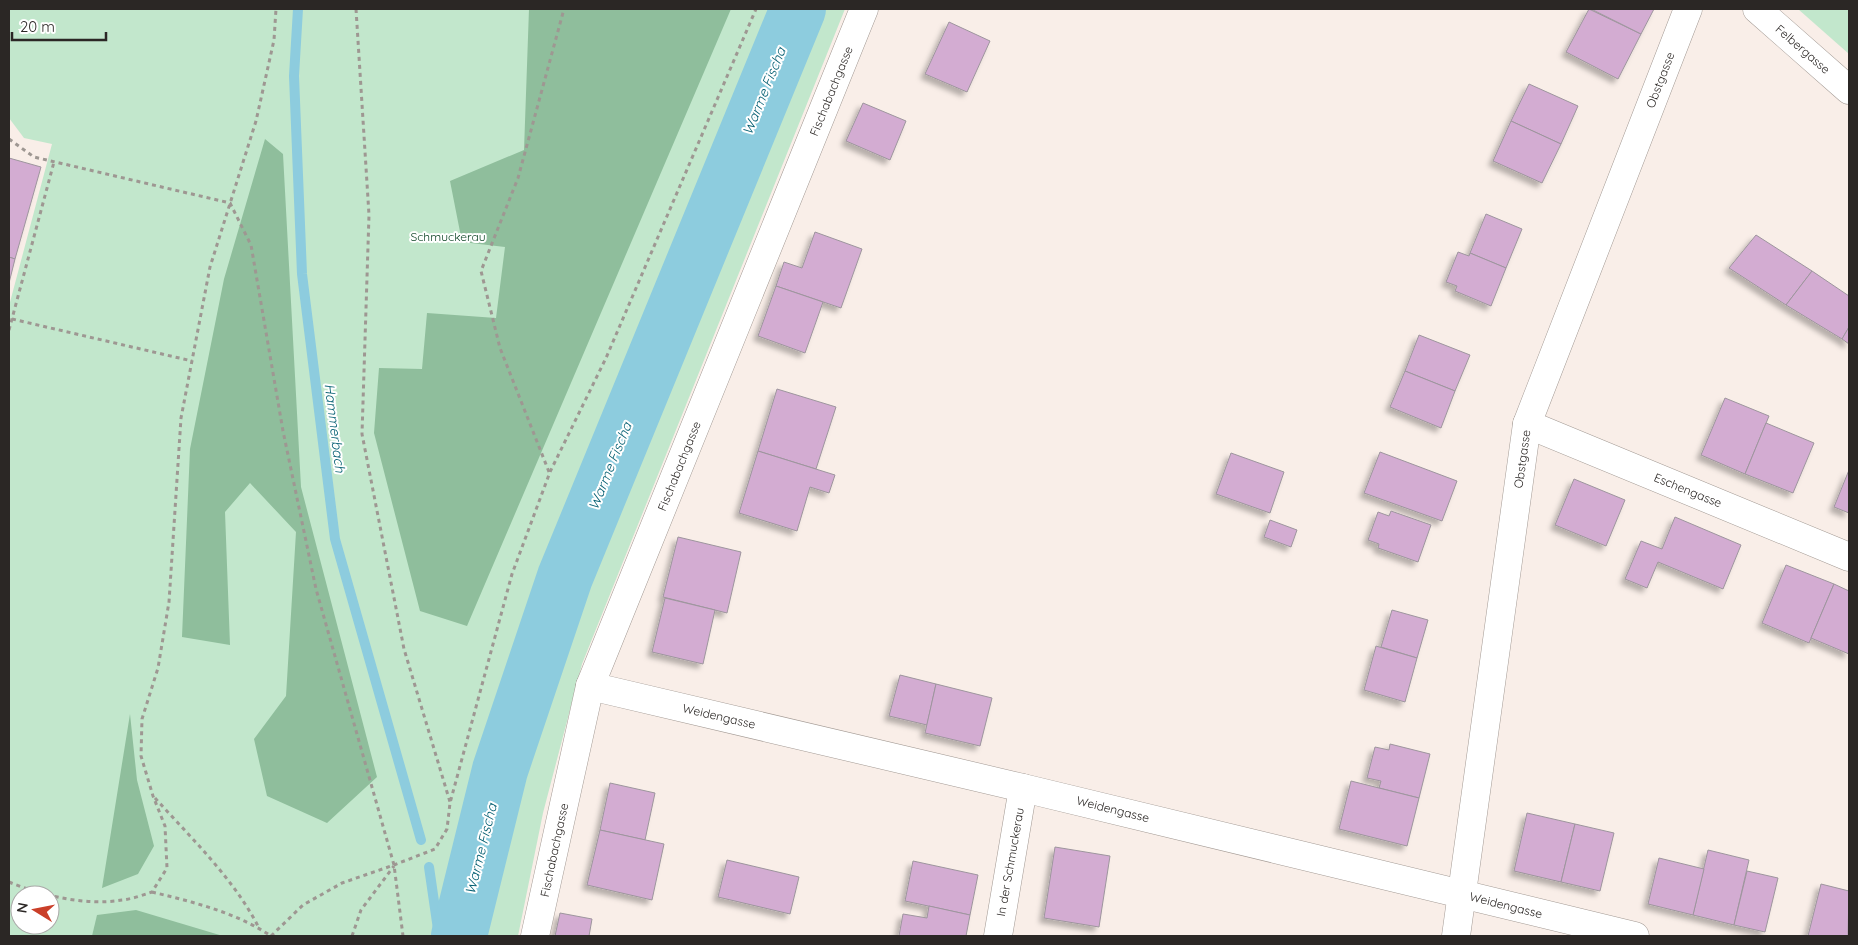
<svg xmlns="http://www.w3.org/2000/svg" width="1858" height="945" font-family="Quicksand,sans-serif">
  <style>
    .green { fill: #c2e7cc; fill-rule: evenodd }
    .forest { fill: #8fbe9c }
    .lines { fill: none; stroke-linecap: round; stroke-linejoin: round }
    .stream { stroke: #8dccde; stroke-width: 10 }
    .river { stroke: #8dccde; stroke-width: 56 }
    .building { fill: #d3acd2; stroke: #9d959d; filter: url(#shadow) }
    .minor-casing { stroke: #a39a94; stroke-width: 29 }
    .path { stroke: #9e9792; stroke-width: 3; stroke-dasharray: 4 4; stroke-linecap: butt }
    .minor { stroke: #fff; stroke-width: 28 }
    .labels { text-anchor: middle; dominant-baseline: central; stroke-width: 4; stroke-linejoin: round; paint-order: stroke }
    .street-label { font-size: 12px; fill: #2b2725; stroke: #fff }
    .park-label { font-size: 12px; fill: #0b4323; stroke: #fff }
    .water-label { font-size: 14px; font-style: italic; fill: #066073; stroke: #fff }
  </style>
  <defs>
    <filter id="shadow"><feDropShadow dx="-4.5" dy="4.5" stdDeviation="2.5" flood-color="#0004"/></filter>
  </defs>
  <rect width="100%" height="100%" fill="#f9eee8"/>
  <!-- green -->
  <g class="green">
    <path d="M9,9H785L557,575L458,875L445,936H9V306L52,144L24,138L9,118ZM20,895H50V925H20Z"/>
    <polygon points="811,9 845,9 582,664 543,813 518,936 480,936 507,803 581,579"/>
    <polygon points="1798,9 1849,9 1849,54"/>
  </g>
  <!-- forest -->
  <g class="forest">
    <polygon points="529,9 731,9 467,626 420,611 374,433 379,368 422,369 427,313 496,318 505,247 462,242 450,181 524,150"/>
    <polygon points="785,9 811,9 581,579 507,803 480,936 445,936 458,875 557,575"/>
    <polygon points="265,139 283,154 301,487 377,777 327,823 267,796 254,739 286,696 296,532 250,483 225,512 230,645 182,637 190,449 224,279"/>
    <polygon points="130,714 137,780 154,846 138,874 102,888"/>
    <polygon points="136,910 223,936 92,936 97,915"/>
  </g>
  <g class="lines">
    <!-- stream -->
    <g class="stream">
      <polyline points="298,9 294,76 302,274 335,539 421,840"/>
      <polyline points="429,867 439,936"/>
    </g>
    <!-- river -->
    <polyline class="river" points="459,936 500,770 565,577 798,9"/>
  </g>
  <!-- building -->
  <g class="building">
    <polygon points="1589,9 1641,34 1618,79 1566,52"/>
    <polygon points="1591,9 1654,9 1641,34"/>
    <polygon points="949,22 990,41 967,92 925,74"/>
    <polygon points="1529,84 1578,106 1561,144 1511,121"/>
    <polygon points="863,103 906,121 890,160 846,141"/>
    <polygon points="1511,121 1561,144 1542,183 1493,161"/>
    <polygon points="9,158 41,167 15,259 9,257"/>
    <polygon points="1486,214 1522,229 1506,268 1470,253"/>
    <polygon points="815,232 862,249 841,308 776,286 784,262 802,268"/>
    <polygon points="1756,235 1812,271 1786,305 1729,268"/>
    <polygon points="1458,252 1469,256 1470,253 1506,268 1491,306 1455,291 1457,286 1446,282"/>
    <polygon points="9,257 15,259 9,283"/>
    <polygon points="1812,271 1849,296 1849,327 1842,339 1786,305"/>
    <polygon points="776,286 823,302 805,353 758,336"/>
    <polygon points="1849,327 1849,344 1842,339"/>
    <polygon points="1419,335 1470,355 1455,391 1405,371"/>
    <polygon points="1405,371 1455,391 1441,428 1390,407"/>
    <polygon points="777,389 836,407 816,469 758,451"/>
    <polygon points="1725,398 1769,416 1745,474 1701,455"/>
    <polygon points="1766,423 1814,443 1793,493 1745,474"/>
    <polygon points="758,451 835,475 829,493 810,487 797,531 739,513"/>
    <polygon points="1380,452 1457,481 1442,521 1364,493"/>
    <polygon points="1231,453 1284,472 1270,513 1216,494"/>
    <polygon points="1849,470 1849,513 1834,507"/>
    <polygon points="1574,479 1625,500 1606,546 1555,525"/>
    <polygon points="1391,511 1431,525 1418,562 1378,548 1379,544 1368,540 1378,512 1389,516"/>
    <polygon points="1675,517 1741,545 1723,589 1658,562 1647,588 1625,579 1641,541 1662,549"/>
    <polygon points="1270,520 1297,530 1291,547 1264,537"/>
    <polygon points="678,537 741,552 727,613 663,597"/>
    <polygon points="1786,565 1834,584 1809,643 1762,623"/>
    <polygon points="1834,584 1849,591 1849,654 1811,638"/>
    <polygon points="665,598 715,610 703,664 652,652"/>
    <polygon points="1392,610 1428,620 1417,658 1381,647"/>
    <polygon points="1376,646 1417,658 1405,702 1364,690"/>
    <polygon points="900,675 936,684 927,725 889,716"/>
    <polygon points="936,684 992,698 980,746 925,733"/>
    <polygon points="1390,744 1430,754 1419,798 1379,788 1381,781 1367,778 1375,747 1389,750"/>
    <polygon points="1351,781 1419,798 1407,846 1339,829"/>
    <polygon points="610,783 655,793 645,840 600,830"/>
    <polygon points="1527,813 1575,824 1561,882 1514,871"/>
    <polygon points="1575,824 1614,833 1600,891 1561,882"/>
    <polygon points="600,830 664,844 652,900 587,885"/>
    <polygon points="1055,847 1110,856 1099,927 1044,918"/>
    <polygon points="1708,850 1749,860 1734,925 1693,915"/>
    <polygon points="1659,858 1704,869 1693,915 1648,904"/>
    <polygon points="727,860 799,877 790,914 718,897"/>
    <polygon points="913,861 978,875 970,915 905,901"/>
    <polygon points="1747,871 1778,878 1765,932 1734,925"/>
    <polygon points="1821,884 1849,891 1848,936 1808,936"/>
    <polygon points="929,906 970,915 966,936 899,936 903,914 927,918"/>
    <polygon points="560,913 592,919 589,936 555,936"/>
  </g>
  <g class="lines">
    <defs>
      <g id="minor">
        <polyline points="1757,9 1849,90"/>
        <polyline points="1527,424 1849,557"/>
        <polyline points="590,686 1023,788 1635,936"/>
        <polyline points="535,936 590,686 864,9"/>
        <polyline points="998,936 1023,788"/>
        <polyline points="1456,936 1527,424 1688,9"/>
      </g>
    </defs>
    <!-- minor casing -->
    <use href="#minor" class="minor-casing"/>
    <!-- path -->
    <g class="path">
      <polyline points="356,9 369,215 362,434 404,649 450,802"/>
      <polyline points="9,139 34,157 230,203 251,245 283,431 316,589 394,865 403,936"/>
      <polyline points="12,319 192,361"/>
      <polyline points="9,330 54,162"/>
      <polyline points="549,472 500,348 481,271 518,178 564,9"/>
      <path d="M155,798C192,839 234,879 259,928"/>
      <path d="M9,882C42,896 87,906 122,900C132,899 143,895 152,892L167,868L165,826L153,796L141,756L142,719L158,668L169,602L181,418L210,267L256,121L274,40L276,9"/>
      <path d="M152,892C193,902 235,912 271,936"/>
      <polyline points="271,936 303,905 342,883 394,865 435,849 447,829 450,803 512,574 550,472 606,358 756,9"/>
      <polyline points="352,936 361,910 394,866"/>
    </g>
    <!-- minor -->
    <use href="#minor" class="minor"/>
  </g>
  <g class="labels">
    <!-- street labels -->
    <g class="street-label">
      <text transform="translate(1803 49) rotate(41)">Felbergasse</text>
      <text transform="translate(1660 80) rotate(-69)">Obstgasse</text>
      <text transform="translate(831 91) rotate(-68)">Fischabachgasse</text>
      <text transform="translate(1522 459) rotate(-82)">Obstgasse</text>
      <text transform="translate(679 466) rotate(-68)">Fischabachgasse</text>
      <text transform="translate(1688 490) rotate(22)">Eschengasse</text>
      <text transform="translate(719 716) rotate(13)">Weidengasse</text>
      <text transform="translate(1113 809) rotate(14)">Weidengasse</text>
      <text transform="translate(554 850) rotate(-78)">Fischabachgasse</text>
      <text transform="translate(1010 862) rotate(-80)">In der Schmuckerau</text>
      <text transform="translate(1506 905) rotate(14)">Weidengasse</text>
    </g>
    <!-- park labels -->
    <g class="park-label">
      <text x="448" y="236">Schmuckerau</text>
    </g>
    <!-- water labels -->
    <g class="water-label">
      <text transform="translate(764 91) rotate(-68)">Warme Fischa</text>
      <text transform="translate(335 428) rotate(83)">Hammerbach</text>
      <text transform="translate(610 466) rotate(-68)">Warme Fischa</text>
      <text transform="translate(481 849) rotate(-76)">Warme Fischa</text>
    </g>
  </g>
  <!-- border -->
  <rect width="1858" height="945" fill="none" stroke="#2b2725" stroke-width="20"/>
  <!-- north arrow -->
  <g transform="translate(35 910) rotate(280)"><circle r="24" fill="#ffffff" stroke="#aaa9a8"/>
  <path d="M0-4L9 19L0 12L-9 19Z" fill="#ca3f29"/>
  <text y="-8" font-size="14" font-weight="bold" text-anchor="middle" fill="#2b2725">N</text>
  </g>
  <!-- scale -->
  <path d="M12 32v8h94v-8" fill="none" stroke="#2b2725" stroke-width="2.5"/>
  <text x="20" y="32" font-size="15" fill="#2b2725" stroke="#ffffff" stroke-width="4" paint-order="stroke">20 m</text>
</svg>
